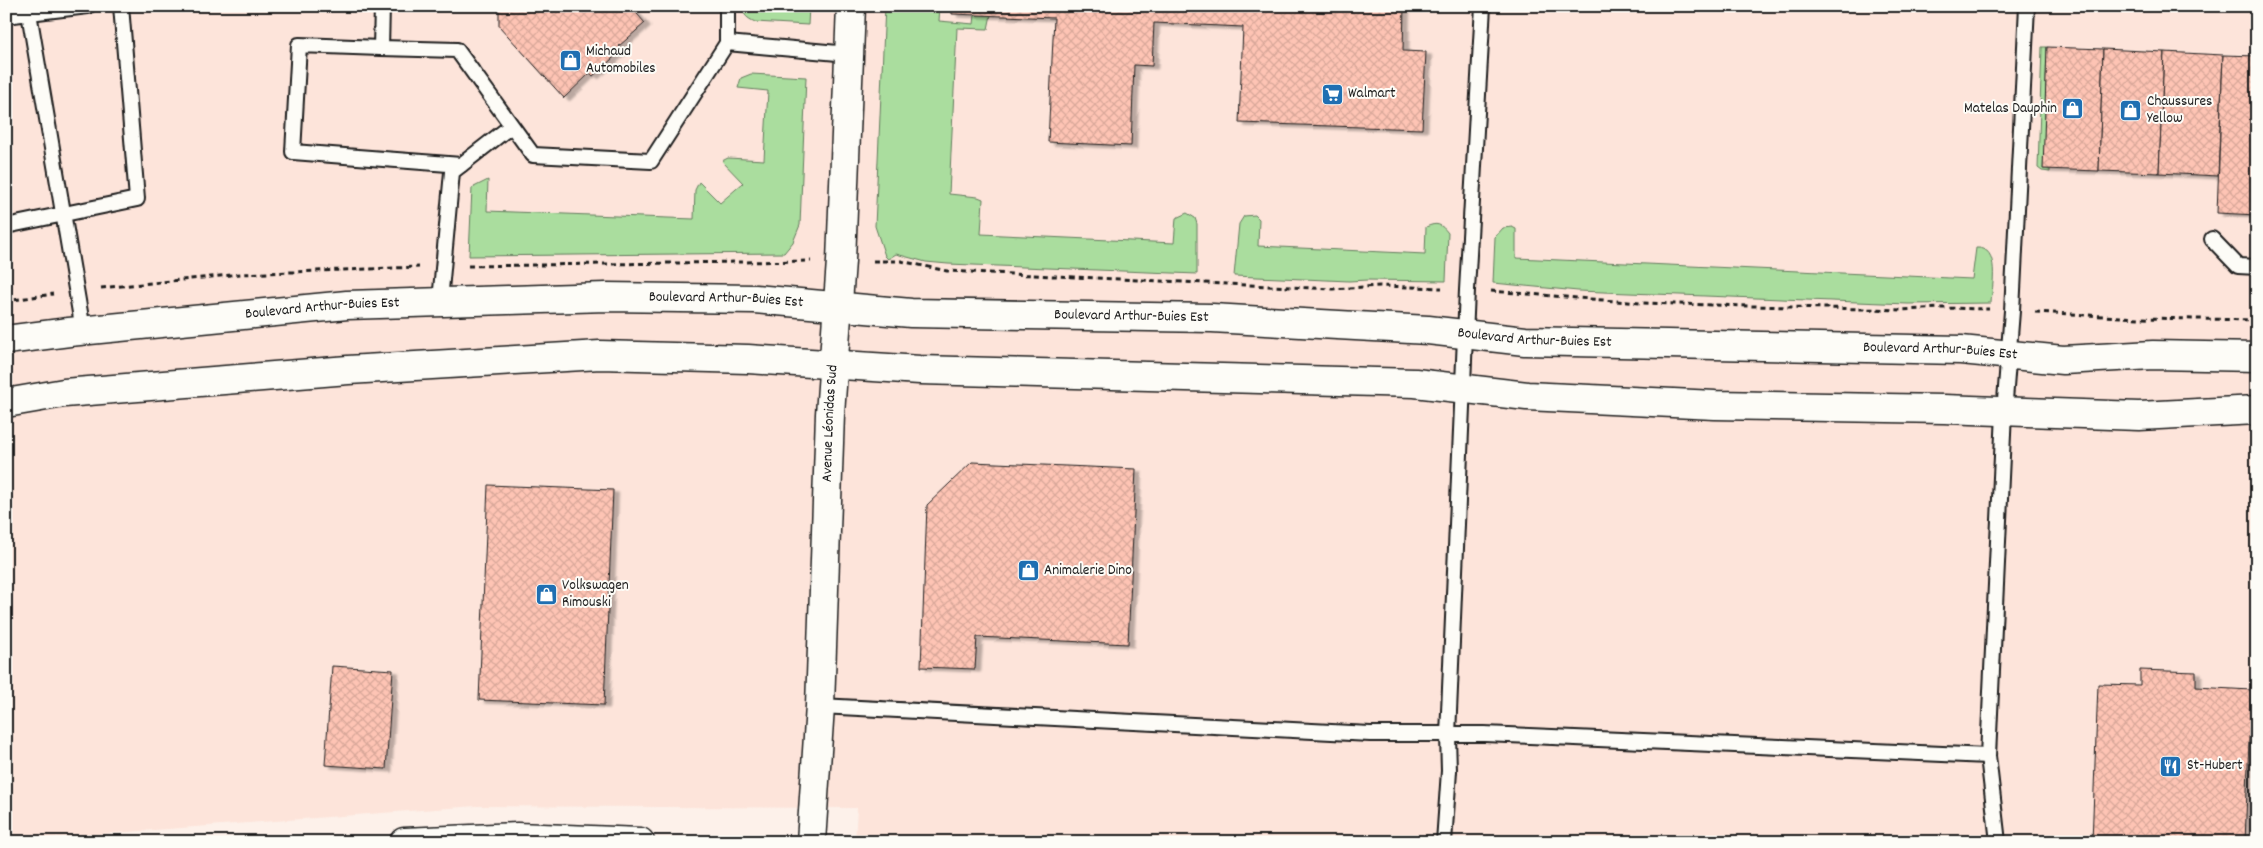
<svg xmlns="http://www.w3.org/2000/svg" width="2263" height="848" font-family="Dekko,sans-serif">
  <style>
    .built { fill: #fde4da }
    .green { fill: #aadd9e; stroke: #637c5d }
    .building { fill: url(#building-cross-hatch); stroke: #1c1c1c; filter: url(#shadow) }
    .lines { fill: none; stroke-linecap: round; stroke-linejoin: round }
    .service-casing { stroke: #1c1c1c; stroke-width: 18 }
    .minor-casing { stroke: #1c1c1c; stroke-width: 31 }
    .tertiary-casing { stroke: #1c1c1c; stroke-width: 31 }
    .path { stroke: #1c1c1c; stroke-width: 3; stroke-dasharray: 5 4; stroke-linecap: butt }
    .service { stroke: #fdfcf7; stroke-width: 14 }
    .minor { stroke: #fdfcf7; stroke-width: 28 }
    .tertiary { stroke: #fdfcf7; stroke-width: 28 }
    .labels { text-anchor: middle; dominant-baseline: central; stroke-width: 4; stroke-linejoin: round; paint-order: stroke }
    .poi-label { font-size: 15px; fill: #1c1c1c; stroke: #fdfcf7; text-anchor: start }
    .street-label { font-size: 15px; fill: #1c1c1c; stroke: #fdfcf7 }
  </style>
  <defs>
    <pattern id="building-cross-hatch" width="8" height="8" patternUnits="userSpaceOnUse" patternTransform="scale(1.25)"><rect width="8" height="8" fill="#fec4b4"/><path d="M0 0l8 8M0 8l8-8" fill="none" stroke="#d9a89a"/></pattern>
    <filter id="shadow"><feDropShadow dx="5.5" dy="3" stdDeviation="1" flood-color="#0004"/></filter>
  </defs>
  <rect width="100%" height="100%" fill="#fdf1ea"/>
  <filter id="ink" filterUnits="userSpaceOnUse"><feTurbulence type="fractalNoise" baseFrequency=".02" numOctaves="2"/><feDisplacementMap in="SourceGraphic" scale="10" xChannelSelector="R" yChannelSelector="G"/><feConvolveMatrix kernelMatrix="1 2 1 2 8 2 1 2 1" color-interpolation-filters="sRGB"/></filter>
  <g filter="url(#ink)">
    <!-- built -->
    <polygon class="built" points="6,6 2257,6 2257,842 855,842 857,808 476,806 6,841"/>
    <!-- green -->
    <g class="green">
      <path d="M771,6H809L808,25L755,22C747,18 744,16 742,7L771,9Z"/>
      <polygon points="885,6 940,6 939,21 974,24 975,15 991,15 988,29 957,28 949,194 978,197 983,199 981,234 1174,243 1176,218 1187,213 1195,218 1197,224 1197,274 948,264 926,262 896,254 888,259 885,256 875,226"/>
      <polygon points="2042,47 2047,47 2044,169 2050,169 2050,172 2042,171 2038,168"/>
      <polygon points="751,74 806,77 800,225 793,242 784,253 469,256 472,188 488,180 487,211 694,219 695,190 699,182 720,203 743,183 722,161 728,158 764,160 768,91 738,88 741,78"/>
      <path d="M1255,215L1259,219L1258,246L1425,254L1426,227C1437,222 1441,224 1448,233L1446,281L1367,280L1349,281L1234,276L1239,224L1244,216Z"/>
      <path d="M1512,227L1516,229V258L1972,279L1976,248C2001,246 1992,287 1991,303L1908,304L1578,291L1493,283L1495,237L1503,228Z"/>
    </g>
    <!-- building -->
    <g class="building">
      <polygon points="492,6 630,6 645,23 619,46 622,50 593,76 590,73 564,98 499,26 499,11"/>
      <polygon points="952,6 1404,6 1403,51 1426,52 1422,129 1239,123 1243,27 1154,23 1152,66 1134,65 1131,146 1048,142 1054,18 952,14"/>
      <polygon points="2047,47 2103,49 2099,171 2043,169"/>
      <polygon points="2103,49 2164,52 2159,173 2099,171"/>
      <polygon points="2164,52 2223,55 2218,176 2159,173"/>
      <polygon points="2223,55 2257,56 2257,215 2217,213"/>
      <polygon points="972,462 1136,469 1128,644 977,637 975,669 921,667 927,505"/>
      <polygon points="488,485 613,490 604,705 479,700"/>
      <polygon points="332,666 393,670 386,769 325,765"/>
      <polygon points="2140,670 2196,672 2196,687 2251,690 2245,842 2092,842 2098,684 2140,685"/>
    </g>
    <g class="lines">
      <defs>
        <g id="service">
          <polyline points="382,6 381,48 457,50 533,155 651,161 727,43 849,54"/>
          <polyline points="727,6 727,43"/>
          <polyline points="29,13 88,6"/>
          <polyline points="6,16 29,13 83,330"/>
          <polyline points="381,48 299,45 293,152 461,165"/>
          <polyline points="6,226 137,199 121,6"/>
          <polyline points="2212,239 2238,266 2257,267"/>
          <polyline points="440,301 452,172 511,126"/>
          <polyline points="820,706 1370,734 1484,734 1988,756"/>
          <polyline points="1444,842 1449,771 1448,735 1467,290 1483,6"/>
          <polyline points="1998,842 1988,756 2004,413 2012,311 2027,6"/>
        </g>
        <polyline id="minor" points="404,842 517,837 640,842"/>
        <g id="tertiary">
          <path id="s1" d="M6,340L69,332L347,305L606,297L755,299L911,313L1212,318L1428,330L1525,341L1961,350L2063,360L2153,355L2257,357"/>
          <polyline points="6,403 64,393 348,370 600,355 748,359 920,370 1415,383 1527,396 1715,405 1944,409 2139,416 2257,410"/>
          <path id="s2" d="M811,842L820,706L830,414L841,261L851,6"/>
        </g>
      </defs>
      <!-- service casing -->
      <use href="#service" class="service-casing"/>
      <!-- minor casing -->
      <use href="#minor" class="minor-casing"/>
      <!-- tertiary casing -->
      <use href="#tertiary" class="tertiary-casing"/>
      <!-- path -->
      <g class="path">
        <polyline points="873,261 901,261 947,271 1333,289 1380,286 1442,288"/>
        <polyline points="468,266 811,261"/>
        <polyline points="101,288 241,274 419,267"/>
        <polyline points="1491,291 1640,303 1901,310 1942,308 1989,309"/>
        <polyline points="6,301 53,294"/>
        <polyline points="2035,312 2139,318 2257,320"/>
      </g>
      <!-- service -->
      <use href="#service" class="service"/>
      <!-- minor -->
      <use href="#minor" class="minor"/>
      <!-- tertiary -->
      <use href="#tertiary" class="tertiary"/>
    </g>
  </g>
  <!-- icons -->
  <defs>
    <symbol id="shop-square" viewBox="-11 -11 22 22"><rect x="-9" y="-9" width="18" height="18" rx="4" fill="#1f6fb2" stroke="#fdfcf7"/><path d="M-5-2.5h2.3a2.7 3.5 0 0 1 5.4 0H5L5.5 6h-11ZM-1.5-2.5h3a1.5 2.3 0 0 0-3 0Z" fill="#fff"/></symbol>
    <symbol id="supermarket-square" viewBox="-11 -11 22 22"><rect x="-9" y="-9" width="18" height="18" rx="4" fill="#1f6fb2" stroke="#fdfcf7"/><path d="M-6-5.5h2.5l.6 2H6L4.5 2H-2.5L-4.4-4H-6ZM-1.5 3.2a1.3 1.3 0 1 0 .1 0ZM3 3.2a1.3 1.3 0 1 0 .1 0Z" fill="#fff"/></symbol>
    <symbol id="restaurant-square" viewBox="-11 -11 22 22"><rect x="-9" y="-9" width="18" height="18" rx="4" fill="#1f6fb2" stroke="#fdfcf7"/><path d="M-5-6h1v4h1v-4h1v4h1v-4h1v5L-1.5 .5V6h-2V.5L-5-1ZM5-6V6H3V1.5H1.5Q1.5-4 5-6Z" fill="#fff"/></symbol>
  </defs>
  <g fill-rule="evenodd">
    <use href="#shop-square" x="558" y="48" width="25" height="25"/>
    <use href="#supermarket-square" x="1320" y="82" width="25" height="25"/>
    <use href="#shop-square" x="2060" y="96" width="25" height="25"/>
    <use href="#shop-square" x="2118" y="98" width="25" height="25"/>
    <use href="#shop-square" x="1016" y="558" width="25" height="25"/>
    <use href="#shop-square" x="534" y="582" width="25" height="25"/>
    <use href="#restaurant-square" x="2158" y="754" width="25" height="25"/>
  </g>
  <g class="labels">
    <!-- poi labels -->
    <g class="poi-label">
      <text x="586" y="52">Michaud<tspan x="586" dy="17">Automobiles</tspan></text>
      <text x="1348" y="94">Walmart</text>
      <text x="2147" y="102">Chaussures<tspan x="2147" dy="17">Yellow</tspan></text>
      <text x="2057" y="109" text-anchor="end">Matelas Dauphin</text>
      <text x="1044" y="571">Animalerie Dino</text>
      <text x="562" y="586">Volkswagen<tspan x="562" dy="17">Rimouski</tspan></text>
      <text x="2187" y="766">St-Hubert</text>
    </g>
    <!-- street labels -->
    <g class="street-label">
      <text stroke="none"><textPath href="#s1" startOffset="722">Boulevard Arthur-Buies Est</textPath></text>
      <text stroke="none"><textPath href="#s1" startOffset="318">Boulevard Arthur-Buies Est</textPath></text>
      <text stroke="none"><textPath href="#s1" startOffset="1128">Boulevard Arthur-Buies Est</textPath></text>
      <text stroke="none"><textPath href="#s1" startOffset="1532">Boulevard Arthur-Buies Est</textPath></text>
      <text stroke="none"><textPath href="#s1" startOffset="1938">Boulevard Arthur-Buies Est</textPath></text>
      <text stroke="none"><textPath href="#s2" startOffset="419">Avenue Léonidas Sud</textPath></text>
    </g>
  </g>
  <!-- margin -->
  <rect width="2263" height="848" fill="none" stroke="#fdfcf7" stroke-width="25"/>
  <rect x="12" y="12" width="2238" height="823" fill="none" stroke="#1c1c1c" stroke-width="2" filter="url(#ink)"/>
</svg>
